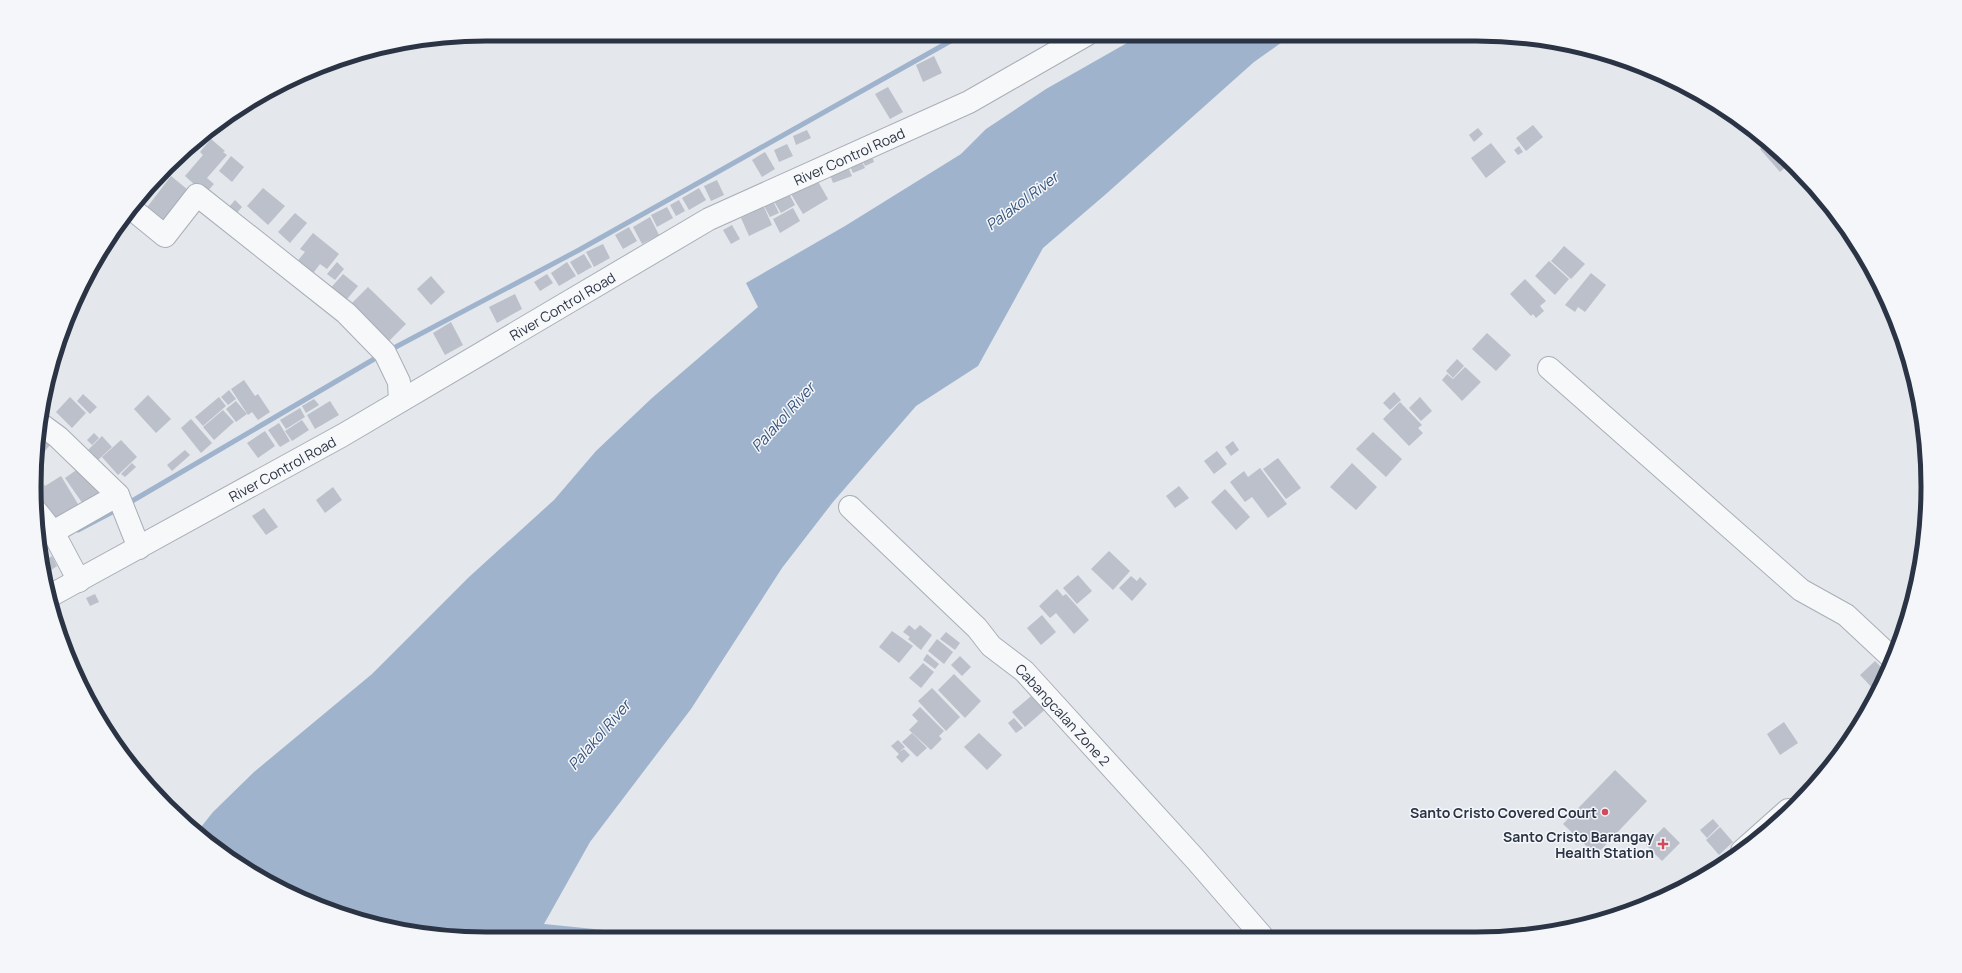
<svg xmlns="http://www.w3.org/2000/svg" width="1962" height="973" font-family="Manrope,sans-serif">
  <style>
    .water { fill: #9fb4cc }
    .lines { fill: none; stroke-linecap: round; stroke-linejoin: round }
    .stream { stroke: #9fb4cc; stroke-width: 5 }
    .building { fill: #bbc0ca }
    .minor-casing { stroke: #a9aeb7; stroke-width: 24 }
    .minor { stroke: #f7f8fa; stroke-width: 22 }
    .poi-dot { fill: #d1495b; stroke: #f4f6f9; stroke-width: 1.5 }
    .labels { text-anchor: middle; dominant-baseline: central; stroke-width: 3; stroke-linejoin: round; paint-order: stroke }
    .street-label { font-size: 14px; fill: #2b3445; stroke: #f4f6f9 }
    .poi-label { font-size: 14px; font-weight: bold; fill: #2b3445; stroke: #f4f6f9; text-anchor: end }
    .water-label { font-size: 15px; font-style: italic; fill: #34527a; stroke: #f4f6f9 }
    .rim { fill: none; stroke: #2b3445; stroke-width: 5 }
  </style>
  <rect width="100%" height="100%" fill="#e4e7ec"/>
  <!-- water -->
  <polygon class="water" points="1141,35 1292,35 1254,62 1106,194 1043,248 978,366 916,406 833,502 782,568 691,709 590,842 544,924 674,937 457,938 370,924 287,892 235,863 197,832 213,812 254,772 372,674 469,577 554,500 596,451 652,398 758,307 746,283 845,226 961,154 986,129 1046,89"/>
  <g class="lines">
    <!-- stream -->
    <g class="stream">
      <polyline points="390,350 579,250 963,34"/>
      <polyline points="127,504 381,355"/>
      <polyline points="78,530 118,509"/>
      <polyline points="39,551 53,544"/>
    </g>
  </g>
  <!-- building -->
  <g class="building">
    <polygon points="934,56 942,73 923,82 916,65"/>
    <polygon points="888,87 903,112 890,119 875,94"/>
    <polygon points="1533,125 1543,137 1526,151 1516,138"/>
    <polygon points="1478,128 1483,134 1474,142 1469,135"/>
    <polygon points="807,130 811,138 796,145 793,136"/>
    <polygon points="211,139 225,151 223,152 227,155 207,178 214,184 205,194 185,176 203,155 200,152"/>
    <polygon points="1767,142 1789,164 1780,172 1760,149"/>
    <polygon points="1491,143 1506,162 1486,178 1471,158"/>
    <polygon points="787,144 793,156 779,162 774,150"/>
    <polygon points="1519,146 1523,152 1518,155 1514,150"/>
    <polygon points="870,151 874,162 865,166 860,155"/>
    <polygon points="765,152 775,169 762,177 752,160"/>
    <polygon points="859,155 865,168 853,173 847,160"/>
    <polygon points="231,156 244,167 232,182 219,171"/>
    <polygon points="846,162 852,176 833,183 828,169"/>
    <polygon points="171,176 193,194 167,227 145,210"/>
    <polygon points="816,178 828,199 803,214 791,194"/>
    <polygon points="717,180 724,195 711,201 704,186"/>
    <polygon points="263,188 285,206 268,225 247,206"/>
    <polygon points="699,188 706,200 689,210 682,198"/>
    <polygon points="787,190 795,205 781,213 772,198"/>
    <polygon points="772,199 779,213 770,217 763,204"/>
    <polygon points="235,200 242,207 236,214 229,207"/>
    <polygon points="679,200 685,211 676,216 670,205"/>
    <polygon points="667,207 673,218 657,227 651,215"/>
    <polygon points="764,207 772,225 749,236 741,218"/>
    <polygon points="793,208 800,221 780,233 773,219"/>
    <polygon points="295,213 307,223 290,243 278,232"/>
    <polygon points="650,217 659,235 642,244 633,227"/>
    <polygon points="732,225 740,239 731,244 723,230"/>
    <polygon points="629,227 637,241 623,249 615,235"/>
    <polygon points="313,233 339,254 327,269 320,264 311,276 295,264 305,252 300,249"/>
    <polygon points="603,244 610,258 594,267 586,252"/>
    <polygon points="1564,246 1585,264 1571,279 1551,261"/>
    <polygon points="584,254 592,267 578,275 570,262"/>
    <polygon points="1549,261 1569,279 1555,295 1535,276"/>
    <polygon points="337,262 344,269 335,280 327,274"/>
    <polygon points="567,262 576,276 559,286 551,273"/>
    <polygon points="1591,273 1606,285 1585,312 1578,307 1575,312 1565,305"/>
    <polygon points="343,274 358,286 343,304 328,291"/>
    <polygon points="547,274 553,283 540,291 534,282"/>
    <polygon points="431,276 445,292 431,305 417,289"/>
    <polygon points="1525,279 1546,301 1540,306 1544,311 1536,318 1533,314 1531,316 1510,294"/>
    <polygon points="368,287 406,324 389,341 351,304"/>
    <polygon points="515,294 522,309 497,323 489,307"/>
    <polygon points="451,322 463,345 445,355 433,333"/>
    <polygon points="1487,333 1511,355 1496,371 1472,349"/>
    <polygon points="1457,359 1464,366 1453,378 1446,371"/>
    <polygon points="1465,367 1481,382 1462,401 1442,380 1447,374 1453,379"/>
    <polygon points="244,380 255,396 258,394 270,412 258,420 252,412 248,415 231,389"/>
    <polygon points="229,390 236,399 228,405 221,397"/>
    <polygon points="1394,392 1401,400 1390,410 1383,403"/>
    <polygon points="83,394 97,407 90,414 77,401"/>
    <polygon points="148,395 171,419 156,433 134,409"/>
    <polygon points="70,397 86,413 72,428 56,412"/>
    <polygon points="219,397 226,406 203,426 195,417"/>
    <polygon points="1420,397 1432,411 1421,421 1409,408"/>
    <polygon points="314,399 319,405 306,413 302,406"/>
    <polygon points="236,401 247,414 236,422 226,409"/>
    <polygon points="330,401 339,415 315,429 307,415"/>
    <polygon points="1400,402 1422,425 1418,428 1423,433 1409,446 1383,419"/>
    <polygon points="300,408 305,417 286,429 280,420"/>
    <polygon points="223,410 234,422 214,440 203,427"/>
    <polygon points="191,419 212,443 201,453 181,428"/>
    <polygon points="302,420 309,430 292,441 285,431"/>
    <polygon points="279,423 290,441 280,447 268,430"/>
    <polygon points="265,431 275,446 258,458 247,443"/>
    <polygon points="1373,432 1402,459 1386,477 1356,449"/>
    <polygon points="38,433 51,444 45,451 37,444"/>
    <polygon points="94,433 99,438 92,445 87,440"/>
    <polygon points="102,436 112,447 97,461 87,451"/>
    <polygon points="121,440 137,457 118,475 102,457"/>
    <polygon points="1233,441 1239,450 1231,456 1225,447"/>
    <polygon points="37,445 45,452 37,461 35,457"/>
    <polygon points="185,450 190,455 172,471 167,465"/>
    <polygon points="1217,451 1227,464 1214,474 1204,461"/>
    <polygon points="1278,458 1301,488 1286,499 1263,469"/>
    <polygon points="132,463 136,467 125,477 121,474"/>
    <polygon points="1352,463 1377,487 1356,510 1330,487"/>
    <polygon points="82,466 102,495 85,507 65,478"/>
    <polygon points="1260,468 1287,504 1268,518 1252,497 1245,502 1230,482 1244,471 1248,477"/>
    <polygon points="61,476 81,509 53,527 36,500 36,483 41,480 45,486"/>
    <polygon points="1179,486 1189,498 1175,508 1166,496"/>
    <polygon points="333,487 342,500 325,513 316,500"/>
    <polygon points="1225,489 1250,517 1236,530 1211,502"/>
    <polygon points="264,508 278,527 266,535 252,516"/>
    <polygon points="1109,551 1130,571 1113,590 1091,569"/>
    <polygon points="52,556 57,566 47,573 41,563"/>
    <polygon points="1078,575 1092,591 1077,604 1063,588"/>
    <polygon points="1131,576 1137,581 1140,577 1147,584 1132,601 1119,588"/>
    <polygon points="1057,589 1063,596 1066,594 1089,620 1074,634 1056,613 1050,618 1039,606"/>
    <polygon points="95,594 99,602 90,606 86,598"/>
    <polygon points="1042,615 1056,632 1041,645 1027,628"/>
    <polygon points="909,625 915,630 920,625 932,635 921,650 908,639 910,637 903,632"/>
    <polygon points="892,631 913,646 899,663 879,647"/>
    <polygon points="946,632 960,643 955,650 940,639"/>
    <polygon points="937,639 953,652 944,664 928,651"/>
    <polygon points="927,654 939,664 935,669 923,660"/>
    <polygon points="960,656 971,667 962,676 951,665"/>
    <polygon points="1875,661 1887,673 1877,693 1860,675"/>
    <polygon points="923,663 934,672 921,688 909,678"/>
    <polygon points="954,674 981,701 965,718 938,690"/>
    <polygon points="932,688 960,717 946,731 918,701"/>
    <polygon points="1036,692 1048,707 1025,727 1012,712"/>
    <polygon points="920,707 944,731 939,736 942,739 931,750 909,730 918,721 912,715"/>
    <polygon points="1014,718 1023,728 1016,733 1008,723"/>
    <polygon points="1784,722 1798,743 1780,755 1767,734"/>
    <polygon points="912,733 927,748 917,757 902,742"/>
    <polygon points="979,733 1002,755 987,770 964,747"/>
    <polygon points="898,740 905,747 899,752 904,749 910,755 902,763 896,757 899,754 891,746"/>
    <polygon points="1615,770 1647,801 1596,855 1563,824"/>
    <polygon points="1713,819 1719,826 1707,838 1700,830"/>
    <polygon points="1664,827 1680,843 1662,861 1646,845"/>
    <polygon points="1720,827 1733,842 1719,855 1706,840"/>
  </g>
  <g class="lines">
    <defs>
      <g id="minor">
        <polyline points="132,209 165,236 197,195 346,313 385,353 399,382 400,401"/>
        <polyline points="1549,368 1801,590 1846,615 1892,658"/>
        <polyline points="39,423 58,437 118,495 139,548"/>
        <path id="s1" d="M850,507L977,628L991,646L1024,671L1196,860L1262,936"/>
        <polyline points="37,512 53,532 79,581"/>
        <polyline points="53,532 118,495"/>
        <path id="s2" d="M48,597L343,435L709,219L969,102L1086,35"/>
        <polyline points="1742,851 1788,810"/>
      </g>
    </defs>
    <!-- minor casing -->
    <use href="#minor" class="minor-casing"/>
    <!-- minor -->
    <use href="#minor" class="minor"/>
  </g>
  <!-- markers -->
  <g class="poi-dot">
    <circle cx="1605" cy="812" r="4"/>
    <path d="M1661 838h4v4h4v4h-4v4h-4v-4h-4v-4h4z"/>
  </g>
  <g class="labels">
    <!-- street labels -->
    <g class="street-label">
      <text stroke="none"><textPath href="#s2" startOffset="915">River Control Road</textPath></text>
      <text stroke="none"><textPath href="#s2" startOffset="591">River Control Road</textPath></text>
      <text stroke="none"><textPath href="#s2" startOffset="267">River Control Road</textPath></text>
      <text stroke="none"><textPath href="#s1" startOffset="298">Cabangcalan Zone 2</textPath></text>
    </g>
    <!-- poi labels -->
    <g class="poi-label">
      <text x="1597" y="812">Santo Cristo Covered Court</text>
      <text x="1654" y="836">Santo Cristo Barangay<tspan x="1654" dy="16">Health Station</tspan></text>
    </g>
    <!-- water labels -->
    <g class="water-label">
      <text transform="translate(1022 201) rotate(-37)">Palakol River</text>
      <text transform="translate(783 417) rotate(-48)">Palakol River</text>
      <text transform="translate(599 735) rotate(-49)">Palakol River</text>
    </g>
  </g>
  <!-- crop -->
  <path d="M0 0H1962V973H0ZM486 41H1476A445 445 0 0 1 1921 486V487A445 445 0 0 1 1476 932H486A445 445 0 0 1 41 487V486A445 445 0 0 1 486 41Z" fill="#f4f6f9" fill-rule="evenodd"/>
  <path class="rim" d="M486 41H1476A445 445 0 0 1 1921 486V487A445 445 0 0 1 1476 932H486A445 445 0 0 1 41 487V486A445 445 0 0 1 486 41Z"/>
</svg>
